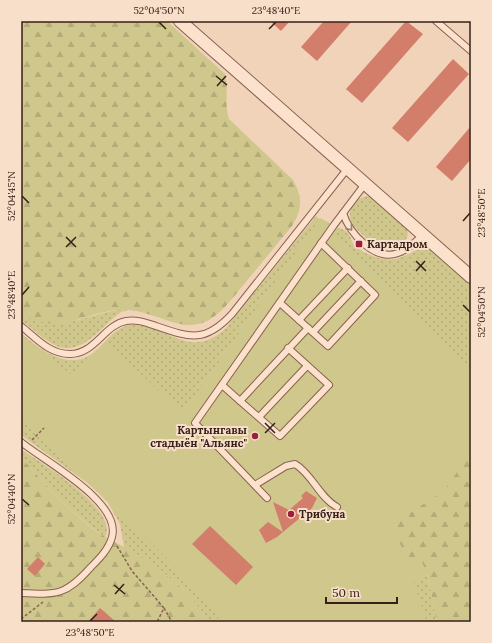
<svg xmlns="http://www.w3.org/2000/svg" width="492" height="643" font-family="Lora,serif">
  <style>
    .grass { fill: url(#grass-dots) }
    .forest { fill: url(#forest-firs) }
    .garden { fill: #d0c78c }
    .building { fill: #d37d6b }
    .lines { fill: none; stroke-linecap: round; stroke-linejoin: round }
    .service-casing { stroke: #896252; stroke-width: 8 }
    .minor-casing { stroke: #896252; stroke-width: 14 }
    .path { stroke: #896252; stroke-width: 1.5; stroke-dasharray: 3 2; stroke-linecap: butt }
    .service { stroke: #fce2cc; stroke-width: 6 }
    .minor { stroke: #fce2cc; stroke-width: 12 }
    .oneway { stroke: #998172 }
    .ticks { fill: none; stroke: #362019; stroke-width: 1.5 }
    .poi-dot { fill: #9d1d3d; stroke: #f8dfc9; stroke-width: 1.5 }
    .labels { text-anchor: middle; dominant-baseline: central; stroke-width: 4; stroke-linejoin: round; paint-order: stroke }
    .poi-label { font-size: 11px; font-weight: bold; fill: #362019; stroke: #f8dfc9; text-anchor: start }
    .neatline { fill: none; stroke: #362019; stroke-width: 1.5 }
    .ticks-label { font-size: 10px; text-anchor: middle; fill: #362019 }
  </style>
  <defs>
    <pattern id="grass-dots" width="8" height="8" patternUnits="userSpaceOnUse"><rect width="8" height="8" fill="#d0c78c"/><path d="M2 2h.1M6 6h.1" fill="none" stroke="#b3ab78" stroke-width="1.8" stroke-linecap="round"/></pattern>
    <pattern id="forest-firs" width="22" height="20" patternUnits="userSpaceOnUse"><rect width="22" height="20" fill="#d0c78c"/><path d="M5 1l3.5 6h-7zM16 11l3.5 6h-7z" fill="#b3ab78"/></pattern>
  </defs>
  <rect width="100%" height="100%" fill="#f1d3b9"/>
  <!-- grass -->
  <g class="grass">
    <path d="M369,196L373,198C381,205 400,218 406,227C414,241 393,252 381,247C371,244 357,230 351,222C347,209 355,197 369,196Z"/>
    <path d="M316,216L332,231L334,225C338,229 342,228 347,232C351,236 351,241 354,245C363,254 386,263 399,258C409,255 417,247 428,249C444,254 459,273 471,283V443L421,559L429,582L437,622H404L188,423L73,386L21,337V333C39,349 69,372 93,353C106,343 115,326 132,325C167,324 190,362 226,328Z"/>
    <path d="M128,309L139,311L128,310L121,312C100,327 80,361 51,343C40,337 32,327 21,321V314C65,336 85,312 128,309Z"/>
    <polygon points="21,419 93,487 21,435"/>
    <path d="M21,449C40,463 120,509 105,537C72,515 47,486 21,457Z"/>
    <path d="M107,501L165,556L228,622H209C188,588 158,567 124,547L120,524Z"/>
  </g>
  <!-- forest -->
  <g class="forest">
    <path d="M21,21H167L225,74C229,89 224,104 229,119L293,180C303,197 302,210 292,226C276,245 261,264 245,283C235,295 225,309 212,318C205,323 197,325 189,325C164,323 143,307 118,310C78,314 64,336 21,314Z"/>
    <polygon points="471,443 471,622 437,622 429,582 421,559 405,565 390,531 396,517"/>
    <path d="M21,457C42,481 64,506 89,526C100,535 113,541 126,548C159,568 188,588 209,622H21Z"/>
  </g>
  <!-- garden -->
  <polygon class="garden" points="320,218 334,225 333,231 471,369 471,452 443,492 393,523 407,563 420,559 427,574 414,582 427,622 215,622 219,617 164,556 21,419 21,335 73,376 107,343 183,412"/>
  <!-- building -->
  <g class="building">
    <polygon points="270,21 290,21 281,31"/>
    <polygon points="324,21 352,21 317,61 301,47"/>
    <polygon points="406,21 423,34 362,103 346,89"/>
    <polygon points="453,59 469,74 408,142 392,128"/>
    <polygon points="471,126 471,159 452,181 436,167"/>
    <polygon points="306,491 317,498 312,508 277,537 266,543 259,530 268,522 283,532 273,502 289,510 303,498 301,496"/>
    <polygon points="210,526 253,567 236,585 192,544"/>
    <polygon points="38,557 45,564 35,576 27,569"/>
    <polygon points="100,608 116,622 88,622"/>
  </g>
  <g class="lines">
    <defs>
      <g id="service">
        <polyline points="436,21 471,51"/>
        <path d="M343,213C349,233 375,262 398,253C408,250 416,241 423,235"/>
        <polyline points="280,303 328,346 375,295 321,243"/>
        <polyline points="299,320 348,268"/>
        <path d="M21,326C36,338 49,354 70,354C95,354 104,325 126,321C137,319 147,323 156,326C191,338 205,343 232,314L348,168"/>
        <polyline points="313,332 361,281"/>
        <polyline points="222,385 240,401 308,328"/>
        <polyline points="240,401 280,436 329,385 288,348"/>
        <polyline points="259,417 307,366"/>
        <path d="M21,442C44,461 122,502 112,537C109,549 99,559 91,567C66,595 58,595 21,593"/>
        <path d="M255,485L286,466L295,464C312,474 319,497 337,507"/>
        <polyline points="267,498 195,423 334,225 365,184"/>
      </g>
      <polyline id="minor" points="180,21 471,277"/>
    </defs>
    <!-- service casing -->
    <use href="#service" class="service-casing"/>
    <!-- minor casing -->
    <use href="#minor" class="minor-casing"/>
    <!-- path -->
    <g class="path">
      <polyline points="32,440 44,428"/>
      <polyline points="117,546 132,571 164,608 157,622"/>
      <polyline points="164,608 172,622"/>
      <polyline points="21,619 43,602"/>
    </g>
    <!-- service -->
    <use href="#service" class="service"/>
    <!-- minor -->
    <use href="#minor" class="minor"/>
  </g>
  <!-- one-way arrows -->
  <defs><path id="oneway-chevron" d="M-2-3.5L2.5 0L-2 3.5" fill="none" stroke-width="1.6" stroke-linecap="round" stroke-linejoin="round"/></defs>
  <use class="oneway" href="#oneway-chevron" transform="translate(350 228) rotate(51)"/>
  <!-- ticks -->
  <path class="ticks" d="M159,22L166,29M269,29L276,22M216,76L227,85M217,86L226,76M22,196L29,203M463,221L470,213M66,237L76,247M66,247L76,237M416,261L426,271M416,271L425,261M22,295L29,287M463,305L470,312M265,423L275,433M265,433L275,423M22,499L29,505M114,585L125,594M115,594L124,584M90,621L97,614"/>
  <!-- markers -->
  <g class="poi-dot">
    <rect x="355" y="240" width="8" height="8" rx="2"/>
    <circle cx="255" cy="436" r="4"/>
    <circle cx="291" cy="514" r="4"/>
  </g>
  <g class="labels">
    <!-- poi labels -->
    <g class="poi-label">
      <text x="367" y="244">Картадром</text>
      <text x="247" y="430" text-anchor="end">Картынгавы<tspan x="247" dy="13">стадыён "Альянс"</tspan></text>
      <text x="299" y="514">Трибуна</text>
    </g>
  </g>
  <!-- border -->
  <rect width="492" height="643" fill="none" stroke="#f8dfc9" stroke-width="44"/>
  <!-- scale -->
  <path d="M326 597v6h71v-6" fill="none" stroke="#362019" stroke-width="2"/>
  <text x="332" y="597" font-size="12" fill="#362019" stroke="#f8dfc9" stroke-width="3" paint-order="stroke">50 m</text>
  <rect x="22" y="22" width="448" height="599" class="neatline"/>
  <g class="ticks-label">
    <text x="159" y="14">52°04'50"N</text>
    <text x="276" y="14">23°48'40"E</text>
    <text transform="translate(11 196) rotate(-90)" y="4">52°04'45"N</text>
    <text transform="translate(481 213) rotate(-90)" y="4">23°48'50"E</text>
    <text transform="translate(11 295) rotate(-90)" y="4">23°48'40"E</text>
    <text transform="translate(481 312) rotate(-90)" y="4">52°04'50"N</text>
    <text transform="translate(11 499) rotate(-90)" y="4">52°04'40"N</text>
    <text x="90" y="636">23°48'50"E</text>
  </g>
</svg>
